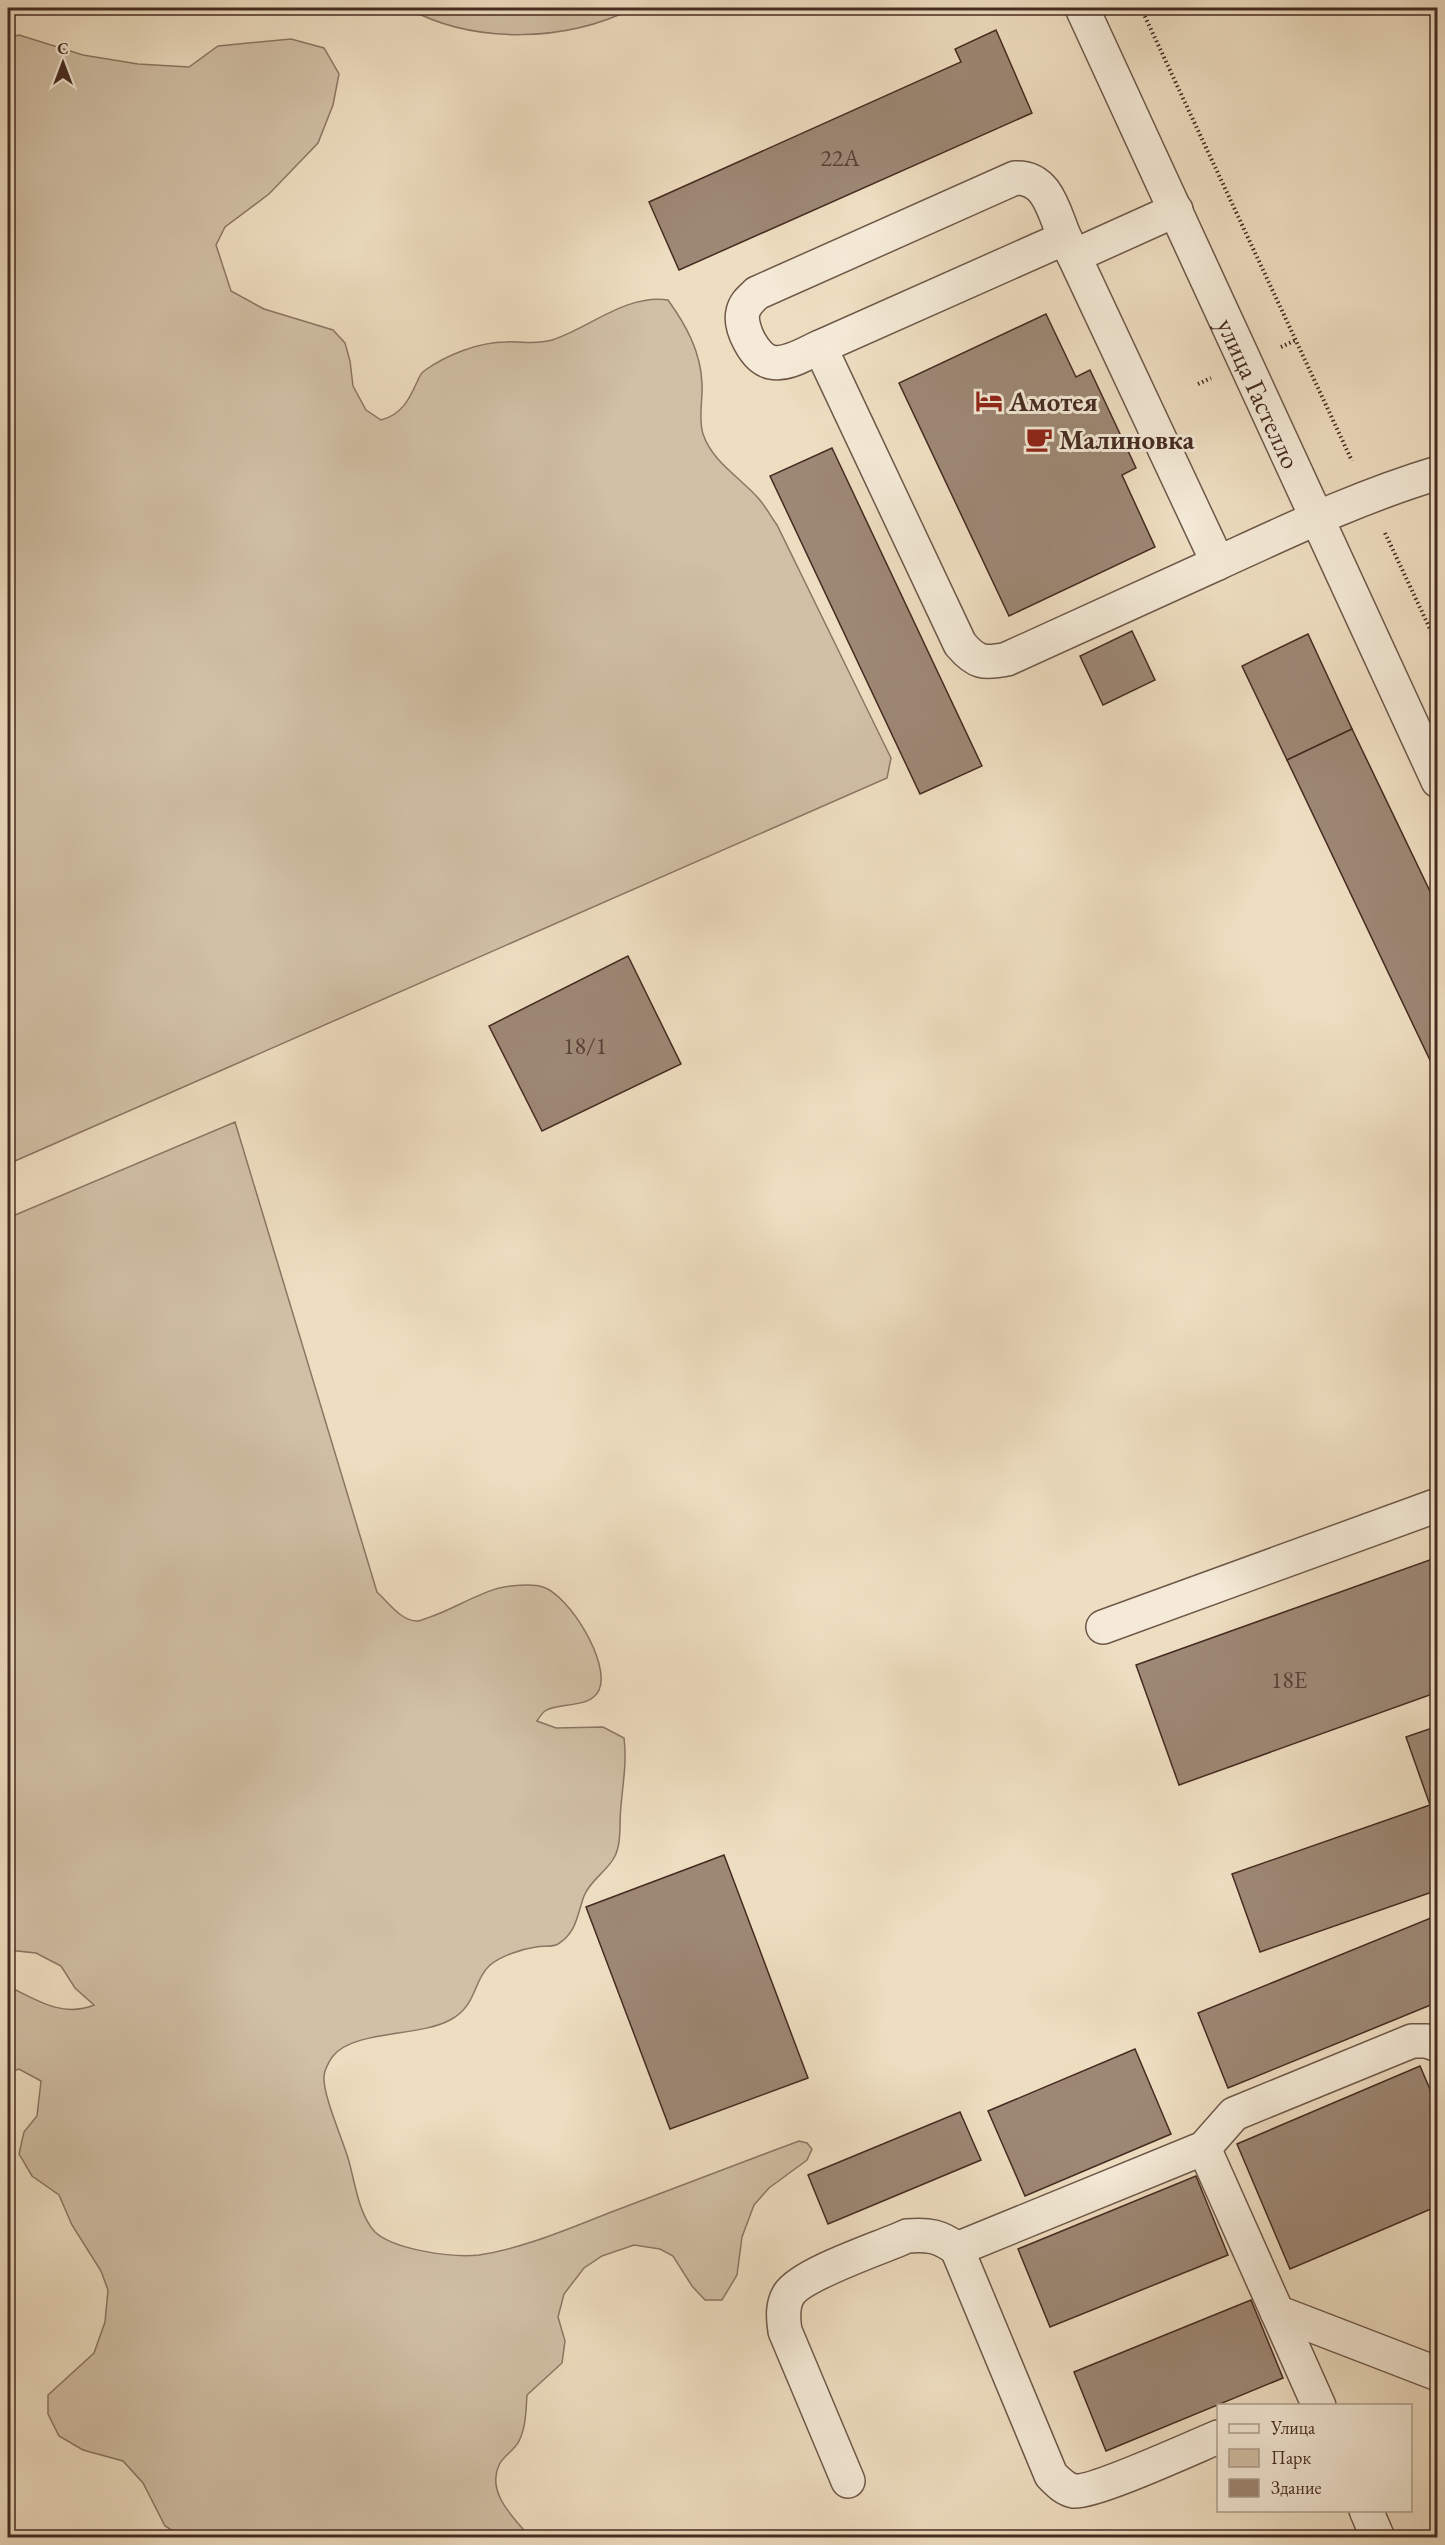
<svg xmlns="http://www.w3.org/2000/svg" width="1445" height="2545" font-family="'EB Garamond',serif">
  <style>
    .green { fill: #d1c0a6; stroke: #8b7664; stroke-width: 1.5 }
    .building { fill: #9d8875; stroke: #452b22; stroke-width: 1.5 }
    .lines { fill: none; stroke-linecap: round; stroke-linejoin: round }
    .minor-casing { stroke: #6f584a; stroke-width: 36 }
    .path { stroke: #452b22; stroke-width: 4; stroke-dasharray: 1.5 3; stroke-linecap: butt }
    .minor { stroke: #f4ead7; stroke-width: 33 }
    .labels { text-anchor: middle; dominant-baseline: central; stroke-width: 6; stroke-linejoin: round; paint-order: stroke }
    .number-label { font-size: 24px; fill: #5b4237 }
    .street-label { font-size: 27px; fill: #452b22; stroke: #f4ead7 }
    .poi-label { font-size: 27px; font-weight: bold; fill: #452b22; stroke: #f4ead7; text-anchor: start }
  </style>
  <rect width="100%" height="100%" fill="#eedec1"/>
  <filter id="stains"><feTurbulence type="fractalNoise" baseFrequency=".00333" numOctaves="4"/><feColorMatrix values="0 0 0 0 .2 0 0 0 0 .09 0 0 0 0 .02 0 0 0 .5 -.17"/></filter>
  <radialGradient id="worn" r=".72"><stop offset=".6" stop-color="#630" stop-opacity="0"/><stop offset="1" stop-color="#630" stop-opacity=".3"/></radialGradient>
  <!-- green -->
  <g class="green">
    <path d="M407,8H634C566,42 475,45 407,8Z"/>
    <path d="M19,35L83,55L138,64L189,67L218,46L291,39L324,48L339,74L333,105L318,143L269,194L225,227L216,245L231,291L264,309L333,330L345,343L350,361L353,386L366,410L381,420C401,415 409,400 417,382C419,378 420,374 424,371C446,355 479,342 506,342C522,341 535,345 552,340C589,328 626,294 668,300C686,325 701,352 702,384C703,400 698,418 703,434C713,463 740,477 759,499C766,507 771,517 777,525L891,758L887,778L8,1164V38Z"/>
    <path d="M235,1122L377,1592C388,1602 401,1621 417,1621C421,1621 426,1618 430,1617C457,1608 483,1589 511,1586C520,1585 535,1584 543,1587C570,1596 611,1664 599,1690C591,1709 558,1702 545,1711C542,1713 539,1718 537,1721L556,1728L603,1727L624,1738C627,1762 623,1782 621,1806C619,1821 622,1842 615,1856C607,1872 591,1879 584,1896C577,1915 577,1932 558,1944C551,1948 544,1945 536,1947C522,1949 500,1956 489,1966C473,1981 477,2006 450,2020C419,2037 354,2030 333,2056C329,2061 324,2071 324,2077C323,2095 342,2138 348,2158C355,2181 358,2214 375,2232C394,2250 454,2258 479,2255C525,2248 570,2228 614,2211C675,2188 737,2164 799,2141L807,2143L812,2149L807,2160L769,2188L754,2205L742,2237L737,2275L722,2300H705L692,2286L673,2256L660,2249L634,2245L602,2256L584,2268L564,2294L558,2317L565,2341L562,2363L527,2395C526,2410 526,2427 519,2441C515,2450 503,2456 499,2465C486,2493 514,2518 530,2537H183L165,2526L143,2483L123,2461L83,2450L59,2436L48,2414V2395L94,2353L105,2322L108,2290L101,2271L72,2225L59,2195L32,2176L19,2154L24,2132L37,2116L41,2081L19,2069L8,2073V1986C36,2000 63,2018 94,2005L75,1988L61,1966L36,1953L8,1950V1218Z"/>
  </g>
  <!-- building -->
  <g class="building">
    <polygon points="996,30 1032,113 679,270 649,202 961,62 955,49"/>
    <polygon points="1046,314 1076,377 1090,370 1136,468 1122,475 1155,547 1009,616 899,383"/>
    <polygon points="832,448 982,766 920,794 770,476"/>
    <polygon points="1132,631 1155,680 1103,705 1080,656"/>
    <polygon points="1308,634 1352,729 1287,760 1242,666"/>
    <polygon points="1352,729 1438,908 1438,1077 1287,760"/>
    <polygon points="628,956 681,1064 542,1131 489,1026"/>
    <polygon points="1438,1557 1438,1692 1179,1785 1136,1665"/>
    <polygon points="1438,1726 1438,1890 1260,1952 1232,1874 1430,1805 1406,1737"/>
    <polygon points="724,1855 808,2078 670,2129 586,1907"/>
    <polygon points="1438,1915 1438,2002 1228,2088 1198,2013"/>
    <polygon points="1135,2049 1171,2134 1025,2196 988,2111"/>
    <polygon points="1420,2066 1438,2108 1438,2206 1290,2269 1237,2144"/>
    <polygon points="960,2112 981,2160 828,2224 808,2175"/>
    <polygon points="1196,2176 1228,2255 1050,2327 1018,2249"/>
    <polygon points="1251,2300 1283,2378 1106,2451 1074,2372"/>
  </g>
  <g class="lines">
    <defs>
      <g id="minor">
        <path id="s1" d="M1082,8L1438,781"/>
        <path d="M1176,210L1074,256L1218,563C1290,530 1361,496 1438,473"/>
        <path d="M1074,256L1065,238L820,347L960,644C976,663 984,664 1007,659L1218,563"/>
        <path d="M820,347C806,353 787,366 771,362C755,359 739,327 743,312C745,303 751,299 757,293L1015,178C1048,176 1054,213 1065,238"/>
        <polyline points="1103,1627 1438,1505"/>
        <polyline points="1204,2148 1319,2406"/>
        <polyline points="1277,2312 1438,2374"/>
        <path d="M1218,2437C1194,2447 1094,2493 1074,2491C1064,2489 1058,2482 1051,2475L957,2249L1204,2148L1234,2114L1412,2041H1427L1438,2045"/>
        <path d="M848,2481L785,2331C783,2318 782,2305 789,2294C803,2273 881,2248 907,2236C928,2234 940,2236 957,2249"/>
        <polyline points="1366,2510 1378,2538"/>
      </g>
    </defs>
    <!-- minor casing -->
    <use href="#minor" class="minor-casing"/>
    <!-- path -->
    <g class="path">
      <polyline points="1141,8 1352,461"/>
      <polyline points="1281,347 1296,340"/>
      <polyline points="1198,384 1211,378"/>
      <polyline points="1385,533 1438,646"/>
    </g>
    <!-- minor -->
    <use href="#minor" class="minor"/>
  </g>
  <!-- icons -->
  <defs>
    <symbol id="hotel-bare" viewBox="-9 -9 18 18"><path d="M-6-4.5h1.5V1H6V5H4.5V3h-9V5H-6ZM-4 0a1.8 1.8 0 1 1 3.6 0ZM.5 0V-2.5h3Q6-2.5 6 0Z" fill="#8f2418" stroke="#f4ead7" stroke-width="2.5" paint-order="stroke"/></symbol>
    <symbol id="cafe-bare" viewBox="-9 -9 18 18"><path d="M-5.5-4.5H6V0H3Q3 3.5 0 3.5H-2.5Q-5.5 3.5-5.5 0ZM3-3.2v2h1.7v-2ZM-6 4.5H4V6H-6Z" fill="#8f2418" stroke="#f4ead7" stroke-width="2.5" paint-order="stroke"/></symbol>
  </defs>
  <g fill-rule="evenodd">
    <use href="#hotel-bare" x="970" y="382" width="38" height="38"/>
    <use href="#cafe-bare" x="1020" y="420" width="38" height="38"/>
  </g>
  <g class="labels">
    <!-- number labels -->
    <g class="number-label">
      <text x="840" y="157">22А</text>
      <text x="585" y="1045">18/1</text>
      <text x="1289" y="1679">18Е</text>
    </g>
    <!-- street labels -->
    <g class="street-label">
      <text stroke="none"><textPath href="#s1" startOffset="424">улица Гастелло</textPath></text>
    </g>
    <!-- poi labels -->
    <g class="poi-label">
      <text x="1009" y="401">Амотея</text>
      <text x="1059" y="439">Малиновка</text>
    </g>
  </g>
  <!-- margin -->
  <rect width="1445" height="2545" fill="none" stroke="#eedec1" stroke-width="30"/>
  <rect x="9" y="9" width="1427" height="2527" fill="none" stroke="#452b22" stroke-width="3"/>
  <rect x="15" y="15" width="1415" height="2515" fill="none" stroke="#452b22" stroke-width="1.5"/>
  <!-- legend -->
  <rect x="1217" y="2404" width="195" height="108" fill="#f4ead7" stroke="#ae9e8f" stroke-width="1.5"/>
  <rect x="1229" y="2424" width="30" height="9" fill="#f4ead7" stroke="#ae9e8f" stroke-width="1.5"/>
  <text x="1271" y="2434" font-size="18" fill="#452b22">Улица</text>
  <rect x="1229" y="2449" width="30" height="18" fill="#d1c0a6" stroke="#ae9e8f" stroke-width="1.5"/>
  <text x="1271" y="2464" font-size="18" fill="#452b22">Парк</text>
  <rect x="1229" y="2479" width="30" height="18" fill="#9d8875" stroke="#ae9e8f" stroke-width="1.5"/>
  <text x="1271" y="2494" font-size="18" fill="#452b22">Здание</text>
  <!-- north arrow -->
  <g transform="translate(63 63)" stroke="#f4ead7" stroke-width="4.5" paint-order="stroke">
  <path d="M0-4.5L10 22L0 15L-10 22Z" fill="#452b22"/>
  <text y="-9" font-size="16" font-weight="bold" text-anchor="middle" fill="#452b22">С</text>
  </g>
  <rect width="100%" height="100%" filter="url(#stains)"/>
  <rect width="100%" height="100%" fill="url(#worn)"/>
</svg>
